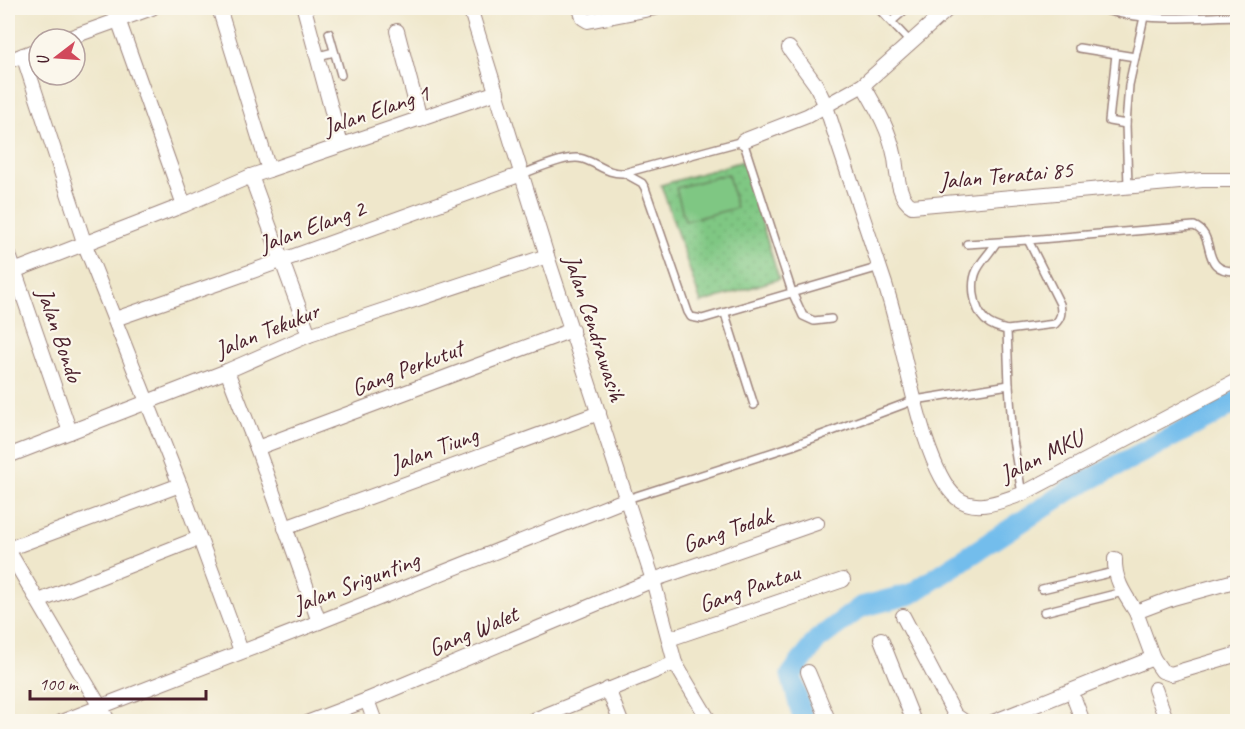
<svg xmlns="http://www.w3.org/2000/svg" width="1245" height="729" font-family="Caveat,sans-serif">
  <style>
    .grass { fill: url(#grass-dots); stroke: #647357; stroke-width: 1.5 }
    .pitch { fill: #7fc783; stroke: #647357; stroke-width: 1.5 }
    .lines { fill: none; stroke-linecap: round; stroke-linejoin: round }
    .river { stroke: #73bdec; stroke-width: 21 }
    .lane-casing { stroke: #9c837b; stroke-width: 10 }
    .street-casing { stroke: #9c837b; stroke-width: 16 }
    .lane { stroke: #fff; stroke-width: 7 }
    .street { stroke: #fff; stroke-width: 14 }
    .labels { text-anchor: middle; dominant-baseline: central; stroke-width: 4.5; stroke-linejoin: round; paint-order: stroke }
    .street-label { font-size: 24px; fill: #4a1f2b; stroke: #fbf7ec }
  </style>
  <defs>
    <pattern id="grass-dots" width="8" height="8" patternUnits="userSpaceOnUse" patternTransform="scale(1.5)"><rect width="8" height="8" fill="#7fc783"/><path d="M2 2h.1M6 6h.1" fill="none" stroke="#6faa71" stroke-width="1.8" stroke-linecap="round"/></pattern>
  </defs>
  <rect width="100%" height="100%" fill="#fbf7ec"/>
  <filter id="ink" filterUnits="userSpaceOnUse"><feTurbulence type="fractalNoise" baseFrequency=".0167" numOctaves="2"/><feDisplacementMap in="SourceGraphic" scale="12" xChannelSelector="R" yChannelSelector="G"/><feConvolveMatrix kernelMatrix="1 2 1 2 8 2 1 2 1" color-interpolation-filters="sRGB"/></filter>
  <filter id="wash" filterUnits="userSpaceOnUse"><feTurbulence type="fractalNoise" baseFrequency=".008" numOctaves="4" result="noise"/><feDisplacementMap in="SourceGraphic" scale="24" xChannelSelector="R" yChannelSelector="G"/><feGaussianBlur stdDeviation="1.35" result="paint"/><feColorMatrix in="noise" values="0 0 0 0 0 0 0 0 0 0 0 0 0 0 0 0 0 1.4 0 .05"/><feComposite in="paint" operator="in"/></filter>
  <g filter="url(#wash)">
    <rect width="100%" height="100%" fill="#efe7cb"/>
    <!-- grass -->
    <polygon class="grass" points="743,161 779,279 701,303 661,185"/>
    <!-- pitch -->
    <polygon class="pitch" points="728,174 736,208 685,221 676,188"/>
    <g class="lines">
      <!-- river -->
      <polyline class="river" points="804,722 791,675 817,640 861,607 911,594 1070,490 1216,414 1238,400"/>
    </g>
  </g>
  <g filter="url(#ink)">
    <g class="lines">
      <defs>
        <g id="lane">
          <polyline points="806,8 808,8"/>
          <polyline points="878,8 910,42"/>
          <path d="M1099,8C1142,23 1192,17 1238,16"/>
          <polyline points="892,21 907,8"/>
          <polyline points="329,33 341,75"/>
          <polyline points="1079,48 1135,57"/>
          <polyline points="1116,54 1109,121 1126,124"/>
          <polyline points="318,56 334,52"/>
          <polyline points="624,173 642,183 645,188 688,312 691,317 702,319 880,267"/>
          <path d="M522,174C537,169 568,154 583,159C599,164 607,174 624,173L743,141L792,292L803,316L814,321L831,319"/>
          <polyline points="1128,186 1126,124 1129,85 1144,17"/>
          <path d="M996,243C990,253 982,260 977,270C970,284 974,309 985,320C991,326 999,328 1007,330"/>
          <polyline points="967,244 1028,240"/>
          <polyline points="725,314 754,405"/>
          <path d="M1009,385L1007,330L1055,324C1061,318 1062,313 1060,304L1028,240L1194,226C1219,236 1197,273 1238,271"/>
          <polyline points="627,499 792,446 915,400 1009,385 1013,440 1022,494"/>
          <polyline points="1042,589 1114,572"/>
          <polyline points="1044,612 1123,592"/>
        </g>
        <g id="street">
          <polyline points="114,8 184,205"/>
          <polyline points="219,8 269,170 251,176 309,335"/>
          <polyline points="304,8 341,145"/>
          <polyline points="470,8 547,256 653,580 675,663"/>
          <polyline points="580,8 583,18 588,21 655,8"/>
          <polyline points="397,31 420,119"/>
          <polyline points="66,39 152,8"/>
          <path d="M789,48L816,85L826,106C843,160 862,213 879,266C887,289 894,313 899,336C909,375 927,473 957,498C976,513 1001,501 1022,494L1238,380"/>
          <polyline points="23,55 85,245 180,485 241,651"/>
          <polyline points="8,61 39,49"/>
          <path d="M863,85C877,109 890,131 895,158C897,172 898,199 912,206L1202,180H1238"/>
          <polyline points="743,141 807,116 863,85 949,8"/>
          <polyline points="269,170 497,92"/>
          <polyline points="8,252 70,432"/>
          <polyline points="14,271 184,205 251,176"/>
          <polyline points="115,319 222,282 522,174"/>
          <polyline points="227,371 257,448 319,622"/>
          <polyline points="257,448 572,330"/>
          <polyline points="8,456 227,371 309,335 547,256"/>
          <polyline points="285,528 599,413"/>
          <polyline points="8,549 180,485"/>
          <polyline points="8,550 109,722"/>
          <path d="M1115,559C1114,580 1125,595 1136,612"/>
          <polyline points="39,601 199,538"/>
          <polyline points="903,616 955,715 965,722"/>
          <polyline points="669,639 843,580"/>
          <polyline points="881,639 914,722"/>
          <polyline points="1153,658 1136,612 1173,598 1238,580"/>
          <polyline points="808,672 829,722"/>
          <polyline points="608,689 621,722"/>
          <polyline points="1155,689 1167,722"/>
          <polyline points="367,700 375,722"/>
          <polyline points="1075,701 1083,722"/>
          <polyline points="61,722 319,622 627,499"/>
          <polyline points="309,722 367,700 653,580 817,523"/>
          <polyline points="529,722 675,663 710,722"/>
          <polyline points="993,722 1153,658 1162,671 1171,674 1238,654"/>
        </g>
      </defs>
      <!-- lane casing -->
      <use href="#lane" class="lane-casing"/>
      <!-- street casing -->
      <use href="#street" class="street-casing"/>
      <!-- lane -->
      <use href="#lane" class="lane"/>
      <!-- street -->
      <use href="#street" class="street"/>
    </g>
  </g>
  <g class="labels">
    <!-- street labels -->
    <g class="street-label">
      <text transform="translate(376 110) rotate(-19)">Jalan Elang 1</text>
      <text transform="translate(1006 175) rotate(-5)">Jalan Teratai 85</text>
      <text transform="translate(312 226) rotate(-20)">Jalan Elang 2</text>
      <text transform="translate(595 328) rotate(72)">Jalan Cendrawasih</text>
      <text transform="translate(267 330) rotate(-22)">Jalan Tekukur</text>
      <text transform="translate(60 335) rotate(71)">Jalan Bondo</text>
      <text transform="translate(407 368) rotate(-21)">Gang Perkutut</text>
      <text transform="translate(434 449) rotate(-20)">Jalan Tiung</text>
      <text transform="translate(1041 456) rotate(-26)">Jalan MKU</text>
      <text transform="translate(727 530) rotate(-19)">Gang Todak</text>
      <text transform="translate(356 582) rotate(-21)">Jalan Srigunting</text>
      <text transform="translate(749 588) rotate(-19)">Gang Pantau</text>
      <text transform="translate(473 631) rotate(-23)">Gang Walet</text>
    </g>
  </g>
  <!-- margin -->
  <rect width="1245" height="729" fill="none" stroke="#fbf7ec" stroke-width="30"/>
  <!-- north arrow -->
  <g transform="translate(57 57) rotate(253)"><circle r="28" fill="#fbf7ec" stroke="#b4a19f" stroke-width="1.5"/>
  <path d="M0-4.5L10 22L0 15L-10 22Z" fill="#d1495b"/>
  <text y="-9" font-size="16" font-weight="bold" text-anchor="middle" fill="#4a1f2b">U</text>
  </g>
  <!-- scale -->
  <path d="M30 690v9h176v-9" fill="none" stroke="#4a1f2b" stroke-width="3"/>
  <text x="39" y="690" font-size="18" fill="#4a1f2b" stroke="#fbf7ec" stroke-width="4.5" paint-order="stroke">100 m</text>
</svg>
